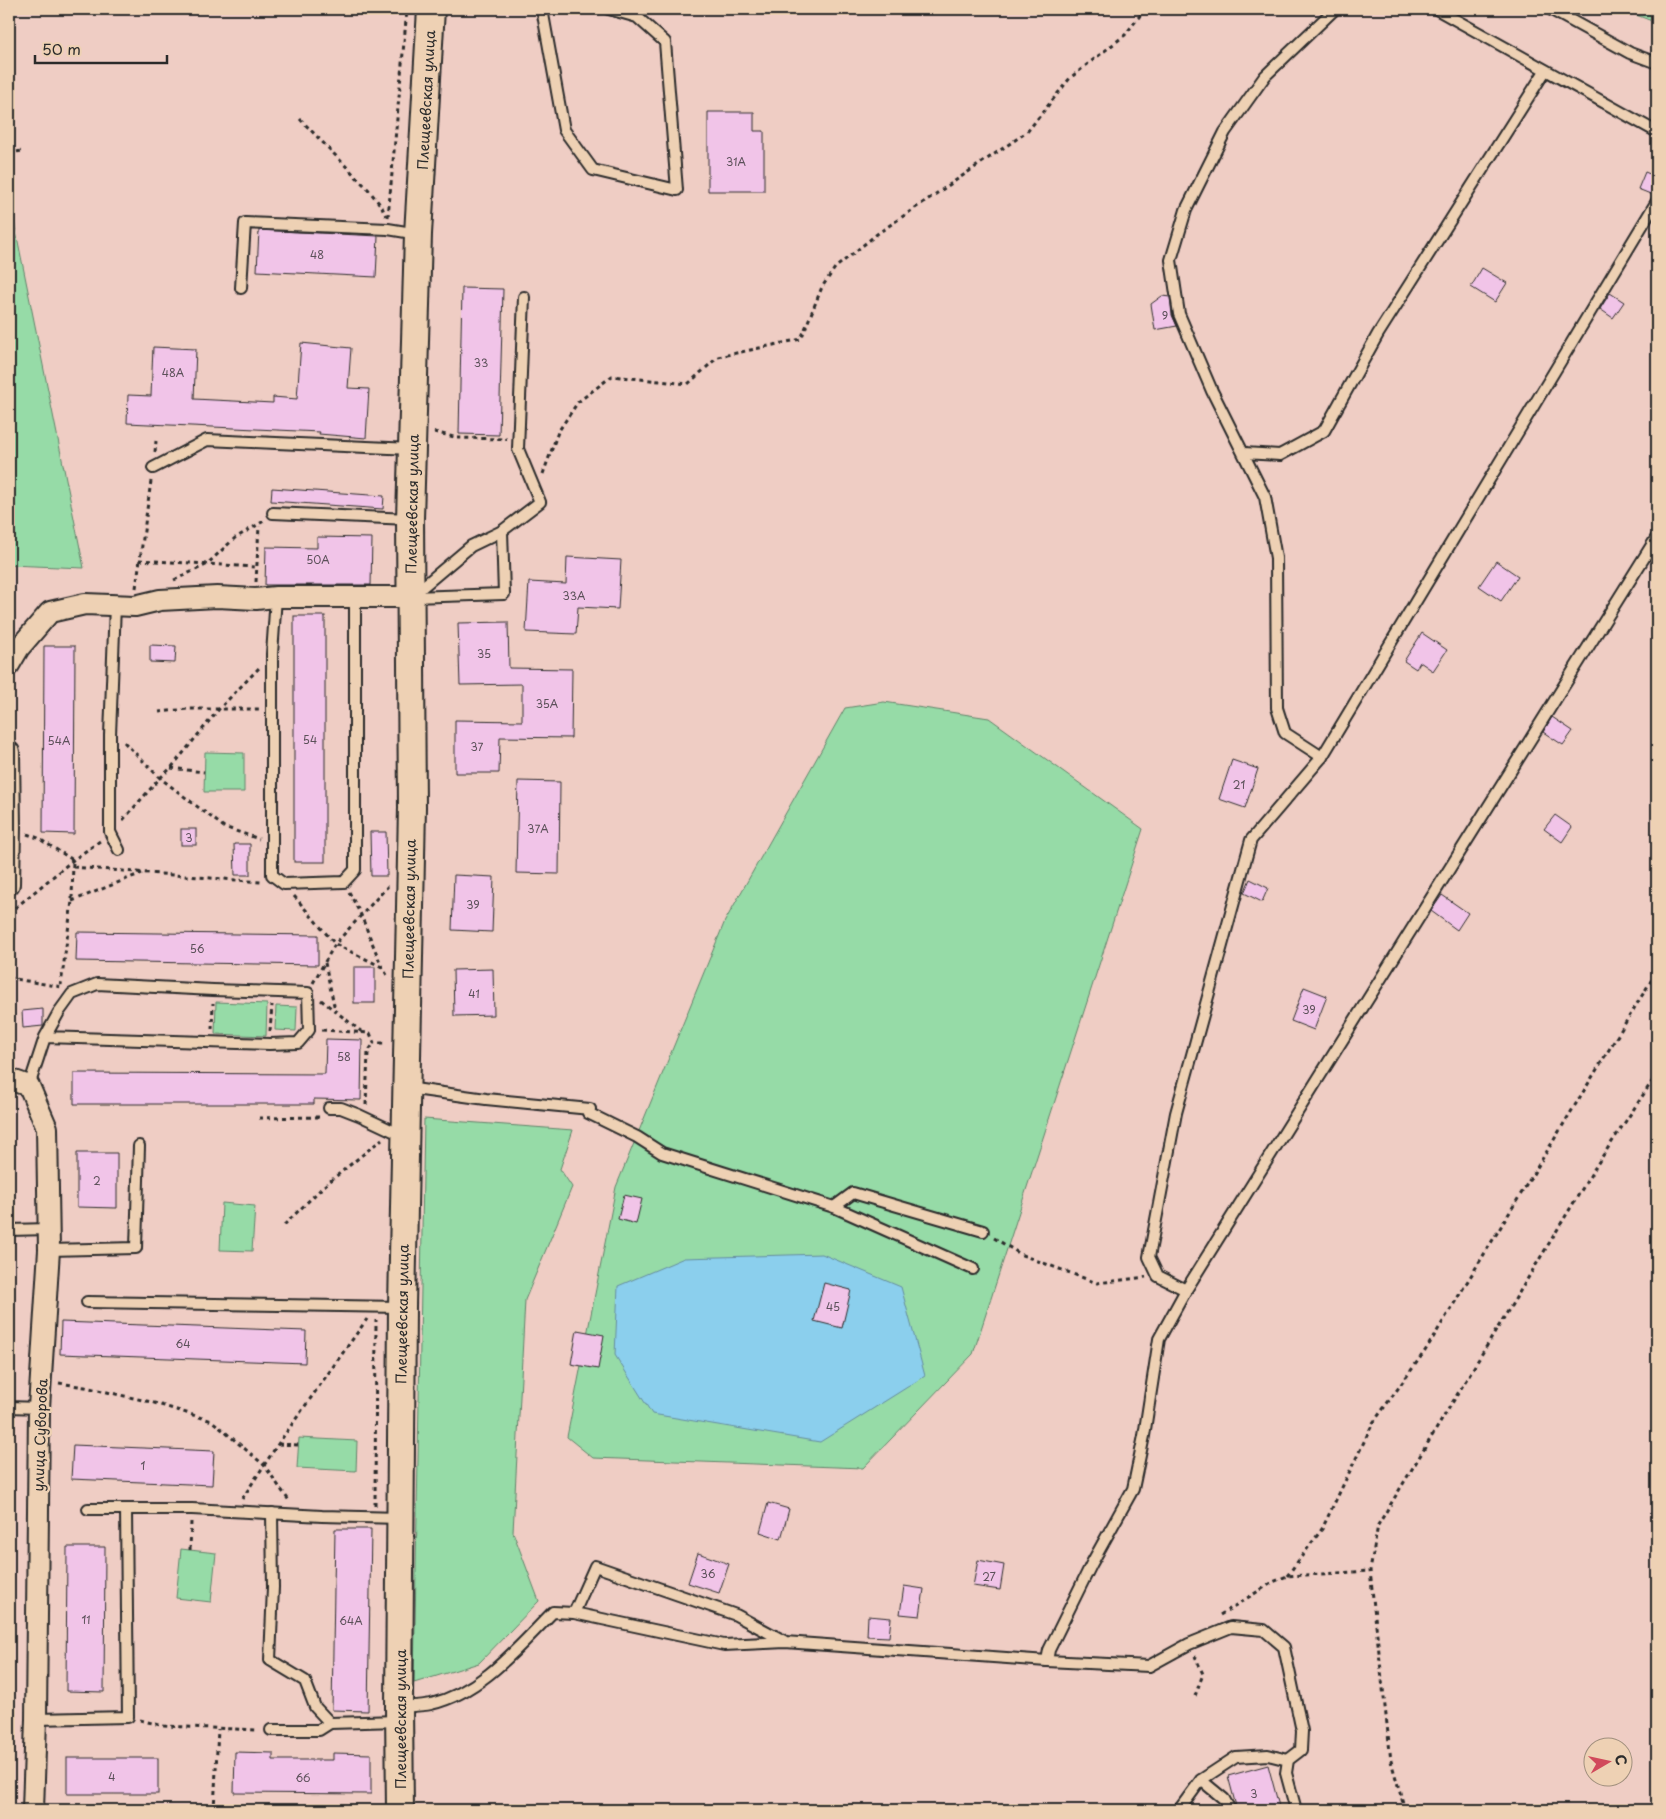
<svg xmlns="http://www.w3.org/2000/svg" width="1666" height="1819" font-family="'Playpen Sans',sans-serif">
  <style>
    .green { fill: #96dba7; stroke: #608369 }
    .water { fill: #8bcfed; stroke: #658d9f }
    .building { fill: #f1c4e8; stroke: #2b2b2b }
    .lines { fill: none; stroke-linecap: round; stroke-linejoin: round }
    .service-casing { stroke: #2b2b2b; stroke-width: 14 }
    .minor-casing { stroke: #2b2b2b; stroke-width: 24 }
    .tertiary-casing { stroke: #2b2b2b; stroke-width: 30 }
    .path { stroke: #2b2b2b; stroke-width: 3; stroke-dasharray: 4 4; stroke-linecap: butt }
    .service { stroke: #eed1b4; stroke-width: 10 }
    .minor { stroke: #eed1b4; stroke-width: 20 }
    .tertiary { stroke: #eed1b4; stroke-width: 26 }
    .labels { text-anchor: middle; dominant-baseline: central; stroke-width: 5; stroke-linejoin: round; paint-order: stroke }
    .number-label { font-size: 11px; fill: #5c515a }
    .street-label { font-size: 14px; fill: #2b2b2b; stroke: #eed1b4 }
  </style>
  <rect width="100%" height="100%" fill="#efcdc4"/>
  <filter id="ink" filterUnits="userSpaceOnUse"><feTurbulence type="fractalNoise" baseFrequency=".02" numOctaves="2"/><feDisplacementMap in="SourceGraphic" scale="10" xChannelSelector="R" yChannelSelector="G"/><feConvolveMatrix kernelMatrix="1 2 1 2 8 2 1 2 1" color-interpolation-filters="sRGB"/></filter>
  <g filter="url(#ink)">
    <!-- green -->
    <g class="green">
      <polygon points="1621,9 1657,9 1657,23"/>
      <polygon points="9,197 84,568 9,565"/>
      <polygon points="884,702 989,718 1143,829 973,1354 863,1468 593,1458 567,1437 616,1187 725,921 845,708"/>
      <polygon points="205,752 244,753 244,792 204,792"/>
      <polygon points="216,1002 267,1004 266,1036 215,1034"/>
      <polygon points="276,1006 297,1007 296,1031 275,1030"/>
      <polygon points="424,1119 573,1130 560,1169 572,1187 525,1300 513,1532 539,1601 479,1663 414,1683"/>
      <polygon points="222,1203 255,1206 252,1251 220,1250"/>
      <polygon points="299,1438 357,1441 356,1471 297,1468"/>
      <polygon points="181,1549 216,1553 211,1602 176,1598"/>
    </g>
    <!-- water -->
    <polygon class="water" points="822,1254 901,1287 925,1376 820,1442 652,1414 615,1355 618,1286 684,1258"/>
    <!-- building -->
    <g class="building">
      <polygon points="708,112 754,112 754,131 764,131 764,191 708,191"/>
      <polygon points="1645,172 1657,177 1657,194 1653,195 1638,189"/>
      <polygon points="259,230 378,236 376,277 257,271"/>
      <polygon points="1482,268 1507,283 1495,302 1471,287"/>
      <polygon points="462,288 503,289 499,435 459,434"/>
      <polygon points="1610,293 1624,302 1613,318 1600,309"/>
      <polygon points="1162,296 1170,297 1172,315 1177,326 1155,330 1151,304"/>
      <polygon points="301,343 351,348 348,388 369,389 366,438 319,434 320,432 127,423 128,395 151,396 153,347 196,349 194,399 273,403 273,397 297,399"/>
      <polygon points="272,488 384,496 383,509 271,501"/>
      <polygon points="317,537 372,538 371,585 265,585 266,547 317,548"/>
      <polygon points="567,557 621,560 618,609 578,607 576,634 526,632 529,582 566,584"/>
      <polygon points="1496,561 1518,576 1501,601 1479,586"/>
      <rect x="294" y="616" width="31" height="246"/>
      <polygon points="508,622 509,668 572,669 571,738 500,737 499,773 455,773 455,720 522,721 522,684 460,685 458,623"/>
      <polygon points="1422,633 1447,650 1433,671 1420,662 1416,669 1404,661"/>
      <polygon points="150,645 176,646 175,663 150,662"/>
      <polygon points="44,646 75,646 74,834 43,833"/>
      <polygon points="1552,717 1573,731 1563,745 1543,732"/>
      <polygon points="1232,760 1258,769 1245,808 1219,799"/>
      <polygon points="518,781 560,782 559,874 516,873"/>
      <polygon points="1555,815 1572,827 1562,842 1544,829"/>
      <rect x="181" y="829" width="15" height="16"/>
      <polygon points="370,832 386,832 387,876 371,876"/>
      <polygon points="234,844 250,844 250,875 235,875"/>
      <polygon points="454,875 494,877 492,932 452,930"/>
      <polygon points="1250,879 1268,888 1262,902 1244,893"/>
      <polygon points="1442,895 1468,913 1457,930 1431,911"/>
      <polygon points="77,932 318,935 318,965 76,961"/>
      <rect x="354" y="967" width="21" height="36"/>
      <polygon points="493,969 494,1015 454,1016 453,970"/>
      <polygon points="1304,987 1327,996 1314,1030 1291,1021"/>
      <polygon points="43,1009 43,1026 23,1028 22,1011"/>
      <polygon points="326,1039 362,1040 361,1100 314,1099 314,1104 74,1104 74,1073 325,1074"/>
      <polygon points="77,1153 117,1153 117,1208 77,1207"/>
      <polygon points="624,1195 642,1199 636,1224 618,1219"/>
      <polygon points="824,1283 851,1290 842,1328 814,1321"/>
      <polygon points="61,1322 306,1331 305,1363 60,1354"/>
      <polygon points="577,1330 604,1335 598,1369 571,1364"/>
      <polygon points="73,1445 214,1451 212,1485 71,1479"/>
      <polygon points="768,1503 789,1509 781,1539 760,1532"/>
      <polygon points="335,1529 371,1529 368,1711 332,1710"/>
      <polygon points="67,1547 105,1547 104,1692 66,1691"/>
      <polygon points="698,1553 729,1564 719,1593 688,1583"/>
      <polygon points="978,1560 1004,1565 1000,1590 973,1586"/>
      <polygon points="904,1586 924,1589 920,1616 900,1614"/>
      <polygon points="868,1616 891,1618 889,1637 867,1636"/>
      <polygon points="235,1752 273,1753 273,1760 333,1760 333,1753 371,1754 371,1794 234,1793"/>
      <rect x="67" y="1758" width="91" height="36"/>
      <polygon points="1268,1765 1280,1810 1237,1810 1228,1776"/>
    </g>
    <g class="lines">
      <defs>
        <g id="service">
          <polyline points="542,9 564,130 593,170 677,190 665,42 637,17 609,9"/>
          <polyline points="1436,9 1657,132"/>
          <polyline points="1550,9 1630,53 1657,63"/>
          <polyline points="241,288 245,223 388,229 418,234"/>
          <polyline points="1244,453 1280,455 1324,431 1378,334 1545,71"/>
          <polyline points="153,468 207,440 412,449"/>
          <polyline points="273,513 409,519"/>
          <polyline points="413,595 471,546 502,531 540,502 518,449 524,297"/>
          <polyline points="276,597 272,654 272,875 284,884 344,882 355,870 355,597"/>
          <polyline points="412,597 504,594 502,531"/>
          <polyline points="115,605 110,735 110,832 119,850"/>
          <polyline points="1322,757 1285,733 1277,708 1276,558 1265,497 1212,391 1179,314 1171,260 1186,210 1225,132 1265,76 1335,9"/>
          <polyline points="29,1086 45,1037 59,1012 72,994 97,984 213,990 308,993 309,1030 298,1043 269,1044 45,1037"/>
          <polyline points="407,1088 486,1099 590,1109"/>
          <polyline points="329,1108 341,1108 359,1115 393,1131 404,1130"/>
          <polyline points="588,1113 637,1137 662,1153 834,1207 973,1269"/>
          <polyline points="834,1207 853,1193 983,1231"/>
          <polyline points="9,1230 49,1229"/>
          <polyline points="49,1250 136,1248 139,1146"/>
          <polyline points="1186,1290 1158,1276 1149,1257 1176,1113 1251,840 1322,757 1657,201"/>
          <polyline points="87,1302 401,1307"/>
          <polyline points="9,1407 39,1408"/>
          <polyline points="88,1509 192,1509 322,1516 400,1518"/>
          <polyline points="272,1513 273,1587 270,1660 305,1681 315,1707 330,1723"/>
          <polyline points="574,1613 595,1566 736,1615 784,1641"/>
          <polyline points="1047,1661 1049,1650 1092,1563 1133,1489 1144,1436 1159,1339 1186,1290 1657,537"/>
          <path d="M400,1707C410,1706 421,1706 431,1704C482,1692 517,1648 553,1612L574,1613L724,1645L785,1642L1047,1661L1149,1666L1189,1644L1231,1627L1264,1630L1284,1647L1302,1731L1301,1750L1288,1760L1286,1773L1296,1810"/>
          <polyline points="36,1719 128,1717 126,1509"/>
          <polyline points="271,1730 319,1730 330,1723 398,1721"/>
          <polyline points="1201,1780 1224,1799 1230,1810"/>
          <polyline points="1179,1810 1201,1780 1236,1757 1268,1755 1288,1760"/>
        </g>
        <g id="minor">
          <polyline points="9,665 19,648 50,612 85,604 135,606 160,600 217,597 256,599 276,597 411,597"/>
          <polyline points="9,752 10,827 9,884"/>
          <polyline points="9,1079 29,1086 47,1128 49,1250 39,1408 36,1719 33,1810"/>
        </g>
        <polyline id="tertiary" points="400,1810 399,1707 402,1307 412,807 410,519 418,234 431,9"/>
      </defs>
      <!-- service casing -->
      <use href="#service" class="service-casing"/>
      <!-- minor casing -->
      <use href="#minor" class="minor-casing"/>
      <!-- tertiary casing -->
      <use href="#tertiary" class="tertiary-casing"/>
      <!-- path -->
      <g class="path">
        <polyline points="300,119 368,189 382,207 386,216"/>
        <polyline points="9,153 22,151"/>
        <polyline points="388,217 407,9"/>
        <polyline points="434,432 458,438 507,439"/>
        <polyline points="155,452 156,441"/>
        <polyline points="543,474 558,432 578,402 612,376 688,384 718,357 801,339 822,287 835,268 877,234 1027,132 1070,78 1125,35 1145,9"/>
        <polyline points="139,560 256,567"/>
        <polyline points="174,580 206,565 235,538 264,521"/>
        <polyline points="256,582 259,526"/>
        <polyline points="136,588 151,481"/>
        <polyline points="159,712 188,709 259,709"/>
        <polyline points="124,742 160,778 224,827 259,839"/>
        <polyline points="171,768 204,772"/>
        <polyline points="123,820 160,778 171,768 219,709 259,668"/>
        <polyline points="27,834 38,838 73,860 72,901 61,985"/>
        <polyline points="73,867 261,882"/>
        <polyline points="349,892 361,915 382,967 387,975"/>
        <polyline points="294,896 335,944 382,967"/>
        <polyline points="72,901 142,873"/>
        <polyline points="9,913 73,860 100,841"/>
        <polyline points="325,963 335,1010"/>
        <polyline points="9,978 62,987"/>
        <polyline points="313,983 335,944 388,886"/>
        <polyline points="321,1000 362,1032"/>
        <polyline points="212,1029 213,1003"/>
        <polyline points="322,1030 370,1033 374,1043 387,1043"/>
        <polyline points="270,1031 272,1005"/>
        <polyline points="366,1105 368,1052 374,1043"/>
        <polyline points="259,1118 319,1117"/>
        <polyline points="284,1225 324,1186 382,1139"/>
        <polyline points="994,1238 1022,1255 1097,1283 1146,1277"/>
        <polyline points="59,1383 85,1387 151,1402 212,1421 264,1465 290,1502"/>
        <polyline points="278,1444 299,1445"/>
        <polyline points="242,1499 278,1444 367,1319"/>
        <polyline points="375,1506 376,1320"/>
        <polyline points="190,1550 191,1522"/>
        <polyline points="1287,1576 1322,1529 1373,1423 1425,1351 1657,971"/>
        <polyline points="1220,1615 1273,1582 1287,1576 1370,1571"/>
        <polyline points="1195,1696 1203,1674 1195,1656"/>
        <polyline points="140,1720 164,1726 258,1730"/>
        <polyline points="214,1810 218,1729"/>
        <polyline points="1405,1810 1391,1761 1370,1571 1378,1525 1596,1166 1657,1074"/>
      </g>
      <!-- service -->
      <use href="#service" class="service"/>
      <!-- minor -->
      <use href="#minor" class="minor"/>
      <!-- tertiary -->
      <use href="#tertiary" class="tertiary"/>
    </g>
  </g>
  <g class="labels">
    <!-- number labels -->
    <g class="number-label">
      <text x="736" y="161">31А</text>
      <text x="317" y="254">48</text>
      <text x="1165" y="315">9</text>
      <text x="481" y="362">33</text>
      <text x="173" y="372">48А</text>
      <text x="318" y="559">50А</text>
      <text x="574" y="595">33А</text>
      <text x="484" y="653">35</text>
      <text x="547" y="703">35А</text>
      <text x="310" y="739">54</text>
      <text x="59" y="740">54А</text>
      <text x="477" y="746">37</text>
      <text x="1239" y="784">21</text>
      <text x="538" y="828">37А</text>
      <text x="189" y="837">3</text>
      <text x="473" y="904">39</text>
      <text x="197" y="948">56</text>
      <text x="474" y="993">41</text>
      <text x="1309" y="1009">39</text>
      <text x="344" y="1056">58</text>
      <text x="97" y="1180">2</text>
      <text x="833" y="1306">45</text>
      <text x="183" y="1343">64</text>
      <text x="143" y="1465">1</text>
      <text x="708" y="1573">36</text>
      <text x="989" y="1576">27</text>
      <text x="86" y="1619">11</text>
      <text x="351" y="1620">64А</text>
      <text x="112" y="1776">4</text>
      <text x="303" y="1777">66</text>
      <text x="1254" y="1793">3</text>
    </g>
    <!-- street labels -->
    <g class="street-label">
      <text transform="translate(426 100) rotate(-87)">Плещеевская улица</text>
      <text transform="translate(412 504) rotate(-89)">Плещеевская улица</text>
      <text transform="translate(409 909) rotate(-89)">Плещеевская улица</text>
      <text transform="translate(402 1314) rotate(-89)">Плещеевская улица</text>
      <text transform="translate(40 1435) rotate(-88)">улица Суворова</text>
      <text transform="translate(400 1719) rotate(-90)">Плещеевская улица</text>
    </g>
  </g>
  <!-- margin -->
  <rect width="1666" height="1819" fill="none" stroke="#eed1b4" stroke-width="30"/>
  <rect x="15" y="15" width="1636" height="1789" fill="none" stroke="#2b2b2b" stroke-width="2" filter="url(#ink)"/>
  <!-- north arrow -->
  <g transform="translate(1608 1762) rotate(81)"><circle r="24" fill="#eed1b4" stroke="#a08f7d"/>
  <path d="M0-4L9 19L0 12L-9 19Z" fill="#d1495b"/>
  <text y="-8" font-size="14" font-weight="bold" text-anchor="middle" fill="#2b2b2b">С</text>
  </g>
  <!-- scale -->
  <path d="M35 55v8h132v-8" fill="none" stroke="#2b2b2b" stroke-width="2.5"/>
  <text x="42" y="55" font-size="15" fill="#2b2b2b" stroke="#eed1b4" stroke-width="4" paint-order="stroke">50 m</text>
</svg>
